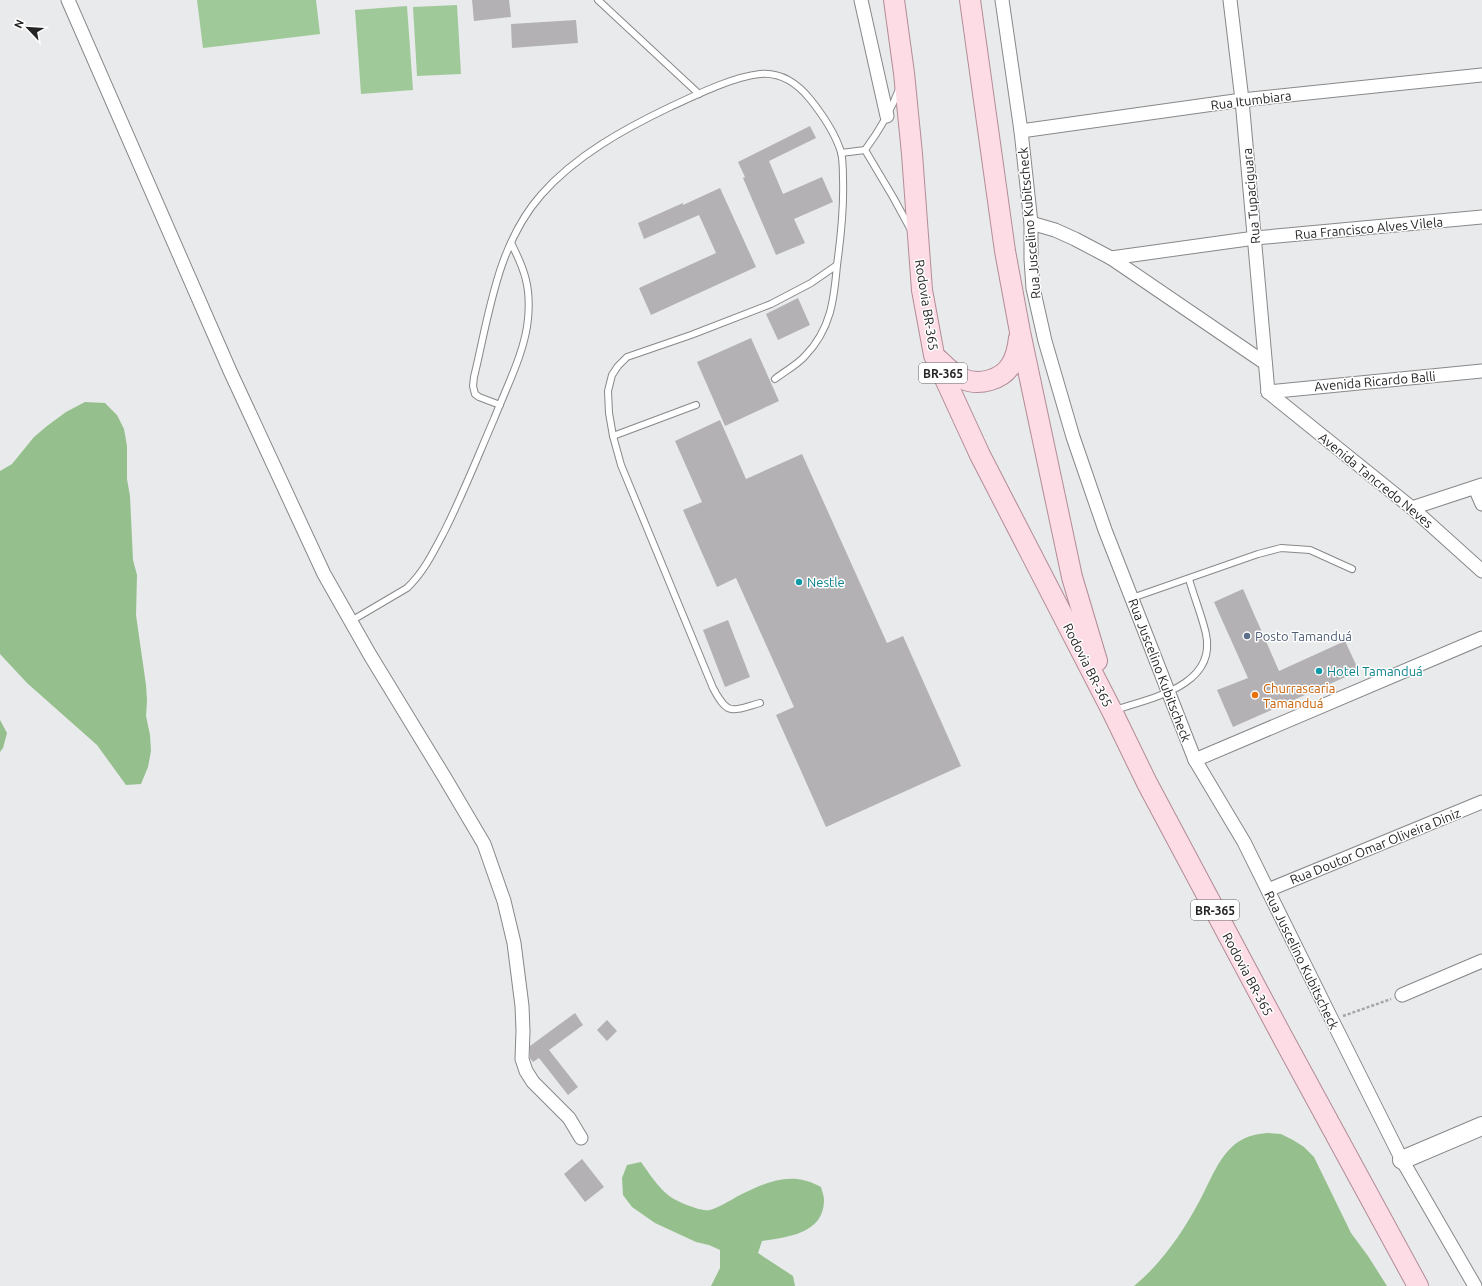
<svg xmlns="http://www.w3.org/2000/svg" width="1482" height="1286" font-family="Ubuntu,sans-serif">
  <style>
    .green { fill: #a0c999 }
    .forest { fill: #95c08d }
    .building { fill: #b3b1b3 }
    .lines { fill: none; stroke-linecap: round; stroke-linejoin: round }
    .lane-casing { stroke: #87888a; stroke-width: 8 }
    .street-casing { stroke: #87888a; stroke-width: 15 }
    .secondary-casing { stroke: #87888a; stroke-width: 20 }
    .primary-casing { stroke: #b28c96; stroke-width: 22 }
    .path { stroke: #a6a7a8; stroke-width: 2.5; stroke-dasharray: 3 2; stroke-linecap: butt }
    .lane { stroke: #fff; stroke-width: 6 }
    .street { stroke: #fff; stroke-width: 13 }
    .secondary { stroke: #fff; stroke-width: 18 }
    .primary { stroke: #fedce5; stroke-width: 20 }
    .culture-dot { fill: #0f9aa8; stroke: #fff; stroke-width: 1.5 }
    .service-dot { fill: #5c6f8a; stroke: #fff; stroke-width: 1.5 }
    .food-dot { fill: #e8710a; stroke: #fff; stroke-width: 1.5 }
    .labels { text-anchor: middle; dominant-baseline: central; stroke-width: 3; stroke-linejoin: round; paint-order: stroke }
    .shield { fill: #fff; stroke: #666; stroke-width: 1 }
    .shield-label { font-size: 12px; font-weight: bold; fill: #242425 }
    .street-label { font-size: 13px; fill: #242425; stroke: #fff }
    .culture-label { font-size: 13px; fill: #0d838f; stroke: #fff; text-anchor: start }
    .service-label { font-size: 13px; fill: #4e5e75; stroke: #fff; text-anchor: start }
    .food-label { font-size: 13px; fill: #c56008; stroke: #fff; text-anchor: start }
  </style>
  <rect width="100%" height="100%" fill="#e8eaeb"/>
  <!-- green -->
  <g class="green">
    <polygon points="197,0 316,0 320,34 203,48"/>
    <polygon points="457,5 461,74 417,76 413,7"/>
    <polygon points="407,6 413,90 361,94 355,10"/>
  </g>
  <!-- forest -->
  <g class="forest">
    <polygon points="85,402 105,403 117,415 124,429 127,446 127,479 130,496 133,560 137,575 136,615 146,685 147,701 146,716 150,735 151,751 148,767 141,784 126,785 97,745 27,683 0,654 0,471 12,464 34,437 47,426 66,412"/>
    <polygon points="0,720 7,733 3,748 0,752"/>
    <path d="M1267,1133L1281,1134L1293,1140L1304,1147L1314,1157L1351,1233L1368,1256L1387,1286H1134C1162,1263 1183,1232 1200,1200C1211,1180 1219,1155 1238,1142C1247,1136 1256,1134 1267,1133Z"/>
    <path d="M641,1162C649,1173 657,1186 668,1195C675,1201 701,1212 710,1210C720,1207 729,1201 738,1196C766,1182 791,1170 821,1187C822,1191 824,1196 824,1200C824,1234 787,1237 762,1241L758,1253L793,1276L795,1286H711L720,1268V1250L709,1245L696,1242L655,1223L632,1207L623,1195L622,1178L627,1165Z"/>
  </g>
  <!-- building -->
  <g class="building">
    <polygon points="472,0 509,0 511,17 474,21"/>
    <polygon points="576,20 578,43 512,48 511,24"/>
    <polygon points="810,126 816,138 769,161 783,194 822,177 833,202 794,219 805,243 776,255 743,178 745,177 738,162"/>
    <polygon points="720,188 756,267 651,315 639,288 716,253 699,215 644,239 638,223 683,203 683,205"/>
    <polygon points="798,298 810,325 778,340 766,314"/>
    <polygon points="751,338 779,401 725,426 697,362"/>
    <polygon points="720,420 746,479 802,454 887,643 903,636 961,766 826,827 776,715 794,707 736,578 717,587 683,510 702,502 675,441"/>
    <polygon points="1243,589 1279,671 1345,641 1359,671 1233,727 1217,690 1248,678 1214,602"/>
    <polygon points="728,620 750,677 725,687 703,630"/>
    <polygon points="575,1013 583,1025 549,1050 578,1087 568,1095 539,1058 533,1062 530,1058 530,1046"/>
    <polygon points="607,1020 617,1031 607,1041 597,1030"/>
    <polygon points="582,1159 604,1187 585,1202 564,1174"/>
  </g>
  <g class="lines">
    <defs>
      <g id="lane">
        <polyline points="598,0 699,94"/>
        <polyline points="865,150 893,197 911,230"/>
        <path d="M841,153L865,150C879,131 891,111 899,89"/>
        <path d="M775,379C785,371 797,365 805,356C831,329 834,300 837,265"/>
        <path d="M500,405L479,397L475,394L473,386L474,377C489,315 497,245 541,195C575,156 624,129 670,107C696,95 732,77 760,74C781,72 797,83 810,99C822,114 835,133 841,152C843,160 843,171 843,179C844,208 841,236 837,265L811,283L771,304L691,335L627,357L618,366L612,375L608,391L609,413L613,436L621,465L713,688C728,716 731,711 760,703"/>
        <polyline points="613,436 696,405"/>
        <polyline points="1132,598 1258,554 1281,548 1310,550 1352,569"/>
        <path d="M351,621L407,588C424,572 434,551 445,530C463,494 478,456 494,419C506,388 525,352 528,319C531,288 525,270 511,243"/>
        <path d="M1115,710C1151,698 1217,686 1206,634C1202,616 1194,597 1189,579"/>
      </g>
      <g id="street">
        <polyline points="68,0 230,371 324,574 370,655 445,778 484,844 504,901 514,943 522,1006 523,1031 522,1059 526,1071 533,1082 569,1118 581,1138"/>
        <polyline points="861,0 887,116"/>
        <polyline points="1002,0 1021,131 1031,223 1031,259 1033,288 1045,341 1073,437 1105,530 1195,760 1244,842 1332,1020 1402,1160 1475,1286"/>
        <polyline points="1230,0 1242,100 1268,392"/>
        <polyline points="1021,131 1242,100 1482,75"/>
        <polyline points="1031,223 1055,230 1075,239 1111,258 1265,363"/>
        <polyline points="1111,258 1255,238 1482,217"/>
        <polyline points="1268,392 1412,508 1482,571"/>
        <polyline points="1268,392 1482,371"/>
        <polyline points="1475,488 1482,504"/>
        <polyline points="1412,508 1482,485"/>
        <polyline points="1195,760 1482,638"/>
        <polyline points="1268,890 1482,802"/>
        <polyline points="1402,995 1482,961"/>
      </g>
      <polyline id="secondary" points="1402,1160 1482,1126"/>
      <g id="primary">
        <polyline points="894,0 904,73 912,154 922,290 934,355 980,455 1112,711 1147,783 1283,1038 1418,1286"/>
        <polyline points="970,0 1005,251 1020,332 1072,577 1097,661"/>
        <path d="M939,360C946,367 954,375 963,379C979,386 1002,380 1011,365C1016,357 1018,347 1019,338"/>
      </g>
    </defs>
    <!-- lane casing -->
    <use href="#lane" class="lane-casing"/>
    <!-- street casing -->
    <use href="#street" class="street-casing"/>
    <!-- secondary casing -->
    <use href="#secondary" class="secondary-casing"/>
    <!-- primary casing -->
    <use href="#primary" class="primary-casing"/>
    <!-- path -->
    <polyline class="path" points="1343,1016 1391,999"/>
    <!-- lane -->
    <use href="#lane" class="lane"/>
    <!-- street -->
    <use href="#street" class="street"/>
    <!-- secondary -->
    <use href="#secondary" class="secondary"/>
    <!-- primary -->
    <use href="#primary" class="primary"/>
  </g>
  <!-- markers -->
  <g class="culture-dot">
    <circle cx="799" cy="582" r="4"/>
    <circle cx="1319" cy="671" r="4"/>
  </g>
  <circle class="service-dot" cx="1247" cy="636" r="4"/>
  <circle class="food-dot" cx="1255" cy="695" r="4"/>
  <g class="labels">
    <!-- shield labels -->
    <g class="shield">
      <rect x="919" y="363" width="48" height="20" rx="3"/>
      <rect x="1191" y="900" width="48" height="20" rx="3"/>
    </g>
    <g class="shield-label">
      <text x="943" y="373">BR-365</text>
      <text x="1215" y="910">BR-365</text>
    </g>
    <!-- street labels -->
    <g class="street-label">
      <text transform="translate(1251 100) rotate(-7)">Rua Itumbiara</text>
      <text transform="translate(1251 196) rotate(-95)">Rua Tupaciguara</text>
      <text transform="translate(1029 223) rotate(-95)">Rua Juscelino Kubitscheck</text>
      <text transform="translate(1369 228) rotate(-5)">Rua Francisco Alves Vilela</text>
      <text transform="translate(927 305) rotate(81)">Rodovia BR-365</text>
      <text transform="translate(1375 381) rotate(-5)">Avenida Ricardo Balli</text>
      <text transform="translate(1376 480) rotate(39)">Avenida Tancredo Neves</text>
      <text transform="translate(1088 665) rotate(63)">Rodovia BR-365</text>
      <text transform="translate(1160 670) rotate(69)">Rua Juscelino Kubitscheck</text>
      <text transform="translate(1375 846) rotate(-22)">Rua Doutor Omar Oliveira Diniz</text>
      <text transform="translate(1302 960) rotate(64)">Rua Juscelino Kubitscheck</text>
      <text transform="translate(1248 974) rotate(62)">Rodovia BR-365</text>
    </g>
    <!-- culture labels -->
    <g class="culture-label">
      <text x="807" y="582">Nestle</text>
      <text x="1327" y="671">Hotel Tamanduá</text>
    </g>
    <!-- service labels -->
    <g class="service-label">
      <text x="1255" y="636">Posto Tamanduá</text>
    </g>
    <!-- food labels -->
    <g class="food-label">
      <text x="1263" y="688">Churrascaria<tspan x="1263" dy="15">Tamanduá</tspan></text>
    </g>
  </g>
  <!-- north arrow -->
  <g transform="translate(28 28) rotate(295)" stroke="#ffffff" stroke-width="3" paint-order="stroke">
  <path d="M0-3L7 15L0 10L-7 15Z" fill="#242425"/>
  <text y="-6" font-size="11" font-weight="bold" text-anchor="middle" fill="#242425">N</text>
  </g>
</svg>
